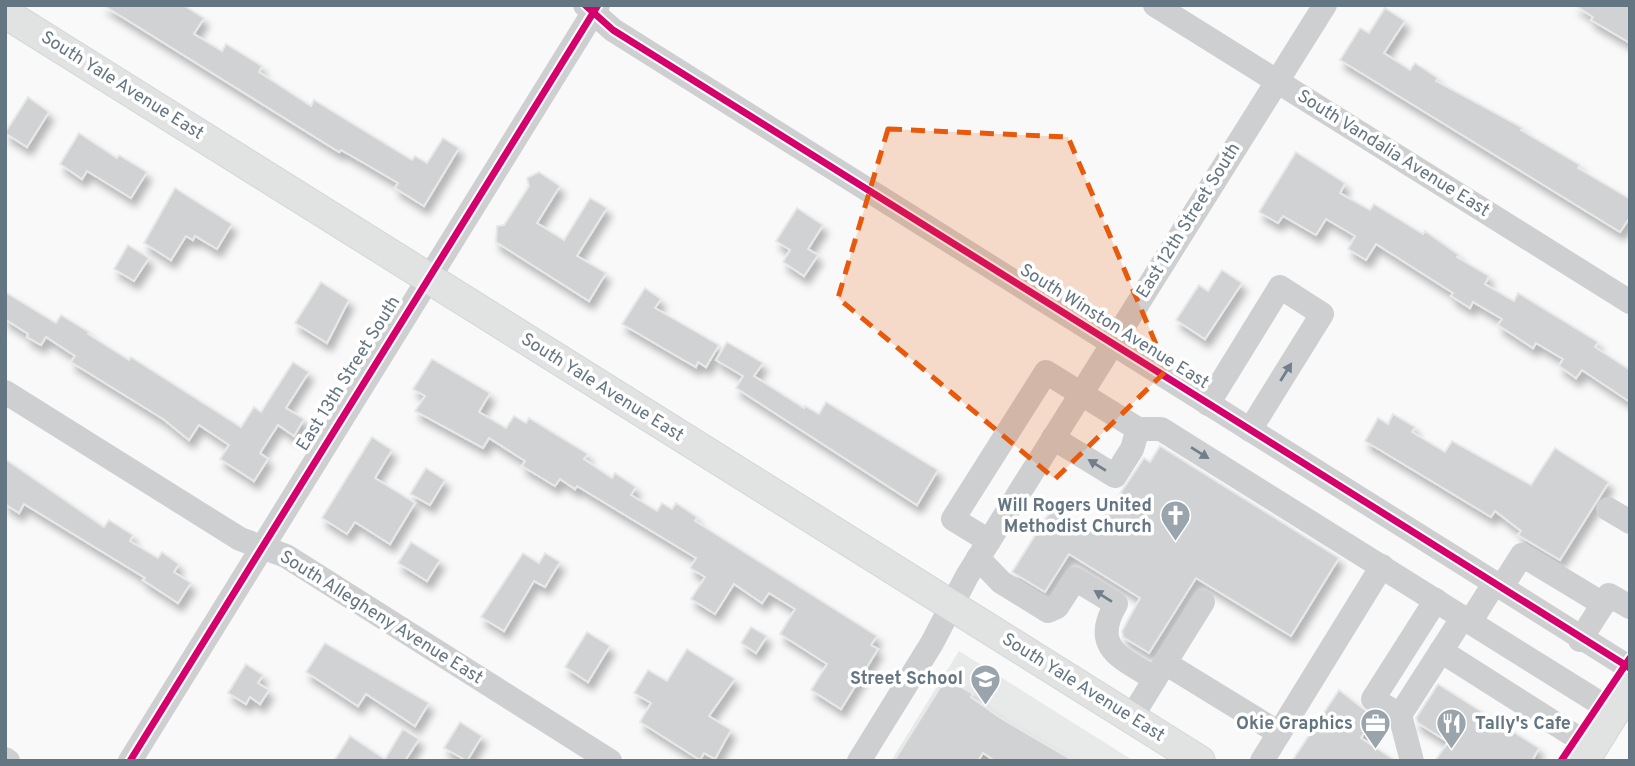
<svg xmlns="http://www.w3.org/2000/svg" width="1635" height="766" font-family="Overpass,sans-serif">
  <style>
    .built { fill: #e8e9e9 }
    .building { fill: #d0d2d3; stroke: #e8e8e8; stroke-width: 2; filter: url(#shadow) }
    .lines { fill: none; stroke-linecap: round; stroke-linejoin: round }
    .major-casing { stroke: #d5d6d7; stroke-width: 32 }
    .minor { stroke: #cecfd0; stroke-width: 24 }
    .major { stroke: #e1e2e2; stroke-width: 30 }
    .cycleway-casing { stroke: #fff; stroke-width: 11 }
    .cycleway { stroke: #d6006c; stroke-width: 7 }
    .oneway { fill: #707f8b }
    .marked { fill: #e8590c; fill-opacity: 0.2; stroke: #e8590c; stroke-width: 5; stroke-dasharray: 14 9; stroke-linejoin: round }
    .labels { text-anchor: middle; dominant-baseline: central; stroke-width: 7; stroke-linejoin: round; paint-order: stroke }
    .street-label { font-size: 18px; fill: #657683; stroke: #fff }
    .poi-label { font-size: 18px; font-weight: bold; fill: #657683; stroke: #fff; text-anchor: end }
  </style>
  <defs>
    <filter id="shadow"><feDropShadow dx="4.5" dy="8" stdDeviation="3.5" flood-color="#0004"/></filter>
  </defs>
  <rect width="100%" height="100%" fill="#f9f9f9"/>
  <!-- built -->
  <polygon class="built" points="959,651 1134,761 891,761"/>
  <!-- building -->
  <g class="building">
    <polygon points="103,5 183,5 204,18 194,34 222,51 226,44 262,66 259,72 311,106 314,100 412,160 415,156 427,163 443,138 459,148 424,206 395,188 398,183 369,166 341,150 339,152"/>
    <polygon points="1575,5 1630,5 1630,43 1591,20 1593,17"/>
    <polygon points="1385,8 1405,21 1384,53 1410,70 1415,63 1438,78 1436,81 1523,128 1521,130 1580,165 1578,168 1630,199 1630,217 1620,232 1340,60 1360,28 1369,33"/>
    <polygon points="28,97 49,112 27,147 5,133"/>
    <polygon points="79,133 117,158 119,155 147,172 131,198 87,171 82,179 60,164"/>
    <polygon points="1296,152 1345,183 1340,193 1370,210 1374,204 1423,234 1425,231 1459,255 1457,257 1489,276 1485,284 1514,301 1518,293 1598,342 1595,347 1630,370 1630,402 1582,370 1576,378 1559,366 1563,359 1536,343 1533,348 1498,325 1502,319 1473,302 1470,308 1451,296 1453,293 1376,244 1366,260 1348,249 1355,236 1326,219 1316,235 1283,216 1278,223 1259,212"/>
    <polygon points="539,172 560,186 537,223 564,240 590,198 607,208 577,256 606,273 589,301 496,242 497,226 504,225 529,186 527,178"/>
    <polygon points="175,188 232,224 217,249 195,236 193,240 186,236 171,260 144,243"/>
    <polygon points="797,208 823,225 808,249 818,255 804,276 783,262 790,250 776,241"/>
    <polygon points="128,245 149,258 134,281 114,269"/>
    <polygon points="1222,270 1242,283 1205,339 1176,320 1199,285 1208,291"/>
    <polygon points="321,282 349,300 327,343 295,323"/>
    <polygon points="645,288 661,299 655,308 719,345 706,367 698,362 696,367 685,361 622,324"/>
    <polygon points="5,292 56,323 61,315 89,332 88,334 129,360 131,357 241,427 254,407 261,412 293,362 309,372 286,408 304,419 294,436 278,425 260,453 268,459 254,481 220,459 229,445 199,425 189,440 163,419 71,362 75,356 46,337 41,345 27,337 28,334 5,319"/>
    <polygon points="727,342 763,363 754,376 804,408 805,406 819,414 826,402 938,470 917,505 736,388 743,376 716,360"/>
    <polygon points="432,359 490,393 479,412 506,428 514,416 526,423 529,418 588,454 584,459 612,478 615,473 636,487 631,495 657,511 662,503 672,509 676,503 697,517 695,521 877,636 871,645 878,649 841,709 811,690 827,664 780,634 795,609 769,593 762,603 734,584 715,614 691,599 705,577 690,568 696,558 577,486 575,489 560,479 555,486 522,466 525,461 489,438 483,448 415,411 425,396 413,389"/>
    <polygon points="1393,414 1415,427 1412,432 1445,452 1452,441 1531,485 1555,448 1609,482 1560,560 1518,535 1521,531 1495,511 1491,517 1365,441 1378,418 1388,424"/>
    <polygon points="372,437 392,450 375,478 415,503 390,544 355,522 347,534 322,518"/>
    <polygon points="1160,446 1339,558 1291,636 1196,578 1149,653 1123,637 1122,631 1140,598 1069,554 1045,592 1012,572 1053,507 1094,532 1144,458 1150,462"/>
    <polygon points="5,459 104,527 109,520 133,535 130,541 158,558 162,552 179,564 174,572 191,583 178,603 143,580 145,578 24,504 19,513 5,504"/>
    <polygon points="426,468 445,480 430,505 410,494"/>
    <polygon points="411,542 440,560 427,581 398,563"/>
    <polygon points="523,553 539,563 545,553 560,562 545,587 534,581 504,631 481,617"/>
    <polygon points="751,627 767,636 756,653 741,643"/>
    <polygon points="587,632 610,646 588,682 565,667"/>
    <polygon points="325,643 429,703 415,726 366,694 358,706 306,672"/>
    <polygon points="687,649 735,679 709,716 731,730 715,759 704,753 700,760 640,722 651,703 634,693 648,670 667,681"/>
    <polygon points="246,664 263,675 258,683 269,690 260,704 250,697 246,704 228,693"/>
    <polygon points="946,678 973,694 971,697 999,717 1074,761 995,761 983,753 978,761 894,761"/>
    <polygon points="1438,684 1539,748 1532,761 1435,761 1448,742 1418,723 1416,718"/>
    <polygon points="1339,690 1374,717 1361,738 1396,761 1292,761"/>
    <polygon points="460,722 482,736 467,761 444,748"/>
    <polygon points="403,729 419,739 405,761 334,761 350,736 385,759"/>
  </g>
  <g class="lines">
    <defs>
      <g id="major">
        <polyline points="5,13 1200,761"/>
        <polyline points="1584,761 1630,687"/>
      </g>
    </defs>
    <!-- major casing -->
    <use href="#major" class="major-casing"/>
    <!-- minor -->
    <g class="minor">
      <polyline points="585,5 613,30 1630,668"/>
      <polyline points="1155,5 1630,302"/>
      <polyline points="5,392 240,539 286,556 610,761"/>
      <polyline points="1208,404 1280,287 1322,314 1250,430"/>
      <polyline points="1138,429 1161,429 1614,712"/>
      <polyline points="1608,509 1630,522"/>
      <polyline points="989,541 953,519 1046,372 1138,429 1132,449 1115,476 1053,438"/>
      <path d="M978,558L1001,582L1048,611L1057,607L1075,579L1116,604C1090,648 1122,658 1155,679"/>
      <polyline points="1501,588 1522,555 1603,604"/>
      <polyline points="1203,602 1165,663 1279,733"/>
      <polyline points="1470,622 1494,584"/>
      <polyline points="1580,640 1609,595 1630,607"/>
      <polyline points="1441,651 1592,747"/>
      <polyline points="1400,715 1373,699 1436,600"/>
      <polyline points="1131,718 1163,666"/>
      <polyline points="5,759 8,761"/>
      <polyline points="130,761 598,5"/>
      <polyline points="859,761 932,643 967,576 1325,5"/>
      <polyline points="1262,761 1382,566"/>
      <polyline points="1412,761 1400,715 1463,617"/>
    </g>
    <!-- major -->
    <use href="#major" class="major"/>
    <defs>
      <g id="cycleway">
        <polyline points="585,5 613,30 1630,668"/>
        <polyline points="130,761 598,5"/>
        <polyline points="1561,761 1630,658"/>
      </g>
    </defs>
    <!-- cycleway casing -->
    <use href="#cycleway" class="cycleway-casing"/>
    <!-- cycleway -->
    <use href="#cycleway" class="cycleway"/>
  </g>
  <!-- one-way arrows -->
  <defs><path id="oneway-solid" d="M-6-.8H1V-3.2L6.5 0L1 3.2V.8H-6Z" transform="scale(1.75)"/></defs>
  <g class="oneway">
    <use href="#oneway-solid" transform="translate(1286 372) rotate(-58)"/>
    <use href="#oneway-solid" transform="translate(1200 453) rotate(32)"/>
    <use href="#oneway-solid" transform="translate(1097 465) rotate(-148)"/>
    <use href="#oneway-solid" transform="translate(1103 596) rotate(-148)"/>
  </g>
  <!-- marked area -->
  <path class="marked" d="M888,129L1068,137L1167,370L1055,479L838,298Z"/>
  <!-- icons -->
  <defs>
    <symbol id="church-pin" viewBox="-11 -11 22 30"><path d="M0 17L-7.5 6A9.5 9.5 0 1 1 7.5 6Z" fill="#99a4ac" stroke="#fff"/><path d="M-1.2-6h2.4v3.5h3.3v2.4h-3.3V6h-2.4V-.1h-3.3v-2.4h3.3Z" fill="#fff"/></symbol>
    <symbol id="school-pin" viewBox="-11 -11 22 30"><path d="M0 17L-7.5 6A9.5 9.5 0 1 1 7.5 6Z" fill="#99a4ac" stroke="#fff"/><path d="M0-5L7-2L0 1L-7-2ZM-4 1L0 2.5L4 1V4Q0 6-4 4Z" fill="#fff"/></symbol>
    <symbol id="office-pin" viewBox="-11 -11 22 30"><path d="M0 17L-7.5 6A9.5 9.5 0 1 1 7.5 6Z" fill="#99a4ac" stroke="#fff"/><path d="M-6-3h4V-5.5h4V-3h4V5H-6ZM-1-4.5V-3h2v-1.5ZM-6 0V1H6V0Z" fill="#fff"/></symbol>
    <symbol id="restaurant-pin" viewBox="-11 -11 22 30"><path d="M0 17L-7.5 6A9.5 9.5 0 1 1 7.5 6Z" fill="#99a4ac" stroke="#fff"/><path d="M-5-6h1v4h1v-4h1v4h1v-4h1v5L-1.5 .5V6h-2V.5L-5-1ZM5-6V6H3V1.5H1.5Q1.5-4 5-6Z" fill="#fff"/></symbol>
  </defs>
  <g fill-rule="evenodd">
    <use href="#church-pin" x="1158" y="498" width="35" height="47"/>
    <use href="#school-pin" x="968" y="662" width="35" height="47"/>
    <use href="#office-pin" x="1358" y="706" width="35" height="47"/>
    <use href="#restaurant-pin" x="1434" y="706" width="35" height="47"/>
  </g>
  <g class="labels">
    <!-- street labels -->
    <g class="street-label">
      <text transform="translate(122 86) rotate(32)">South Yale Avenue East</text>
      <text transform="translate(1393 154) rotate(32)">South Vandalia Avenue East</text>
      <text transform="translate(1189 221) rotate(-58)">East 12th Street South</text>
      <text transform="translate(1114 327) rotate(32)">South Winston Avenue East</text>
      <text transform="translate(349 374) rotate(-58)">East 13th Street South</text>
      <text transform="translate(602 388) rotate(32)">South Yale Avenue East</text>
      <text transform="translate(381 618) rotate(32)">South Allegheny Avenue East</text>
      <text transform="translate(1083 688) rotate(32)">South Yale Avenue East</text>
    </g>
    <!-- poi labels -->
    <g class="poi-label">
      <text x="1152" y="506">Will Rogers United<tspan x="1152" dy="21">Methodist Church</tspan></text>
      <text x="963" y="679">Street School</text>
      <text x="1353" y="724">Okie Graphics</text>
      <text x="1475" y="724" text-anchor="start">Tally's Cafe</text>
    </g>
  </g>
  <!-- border -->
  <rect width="1635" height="766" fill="none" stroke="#657683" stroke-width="14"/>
</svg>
